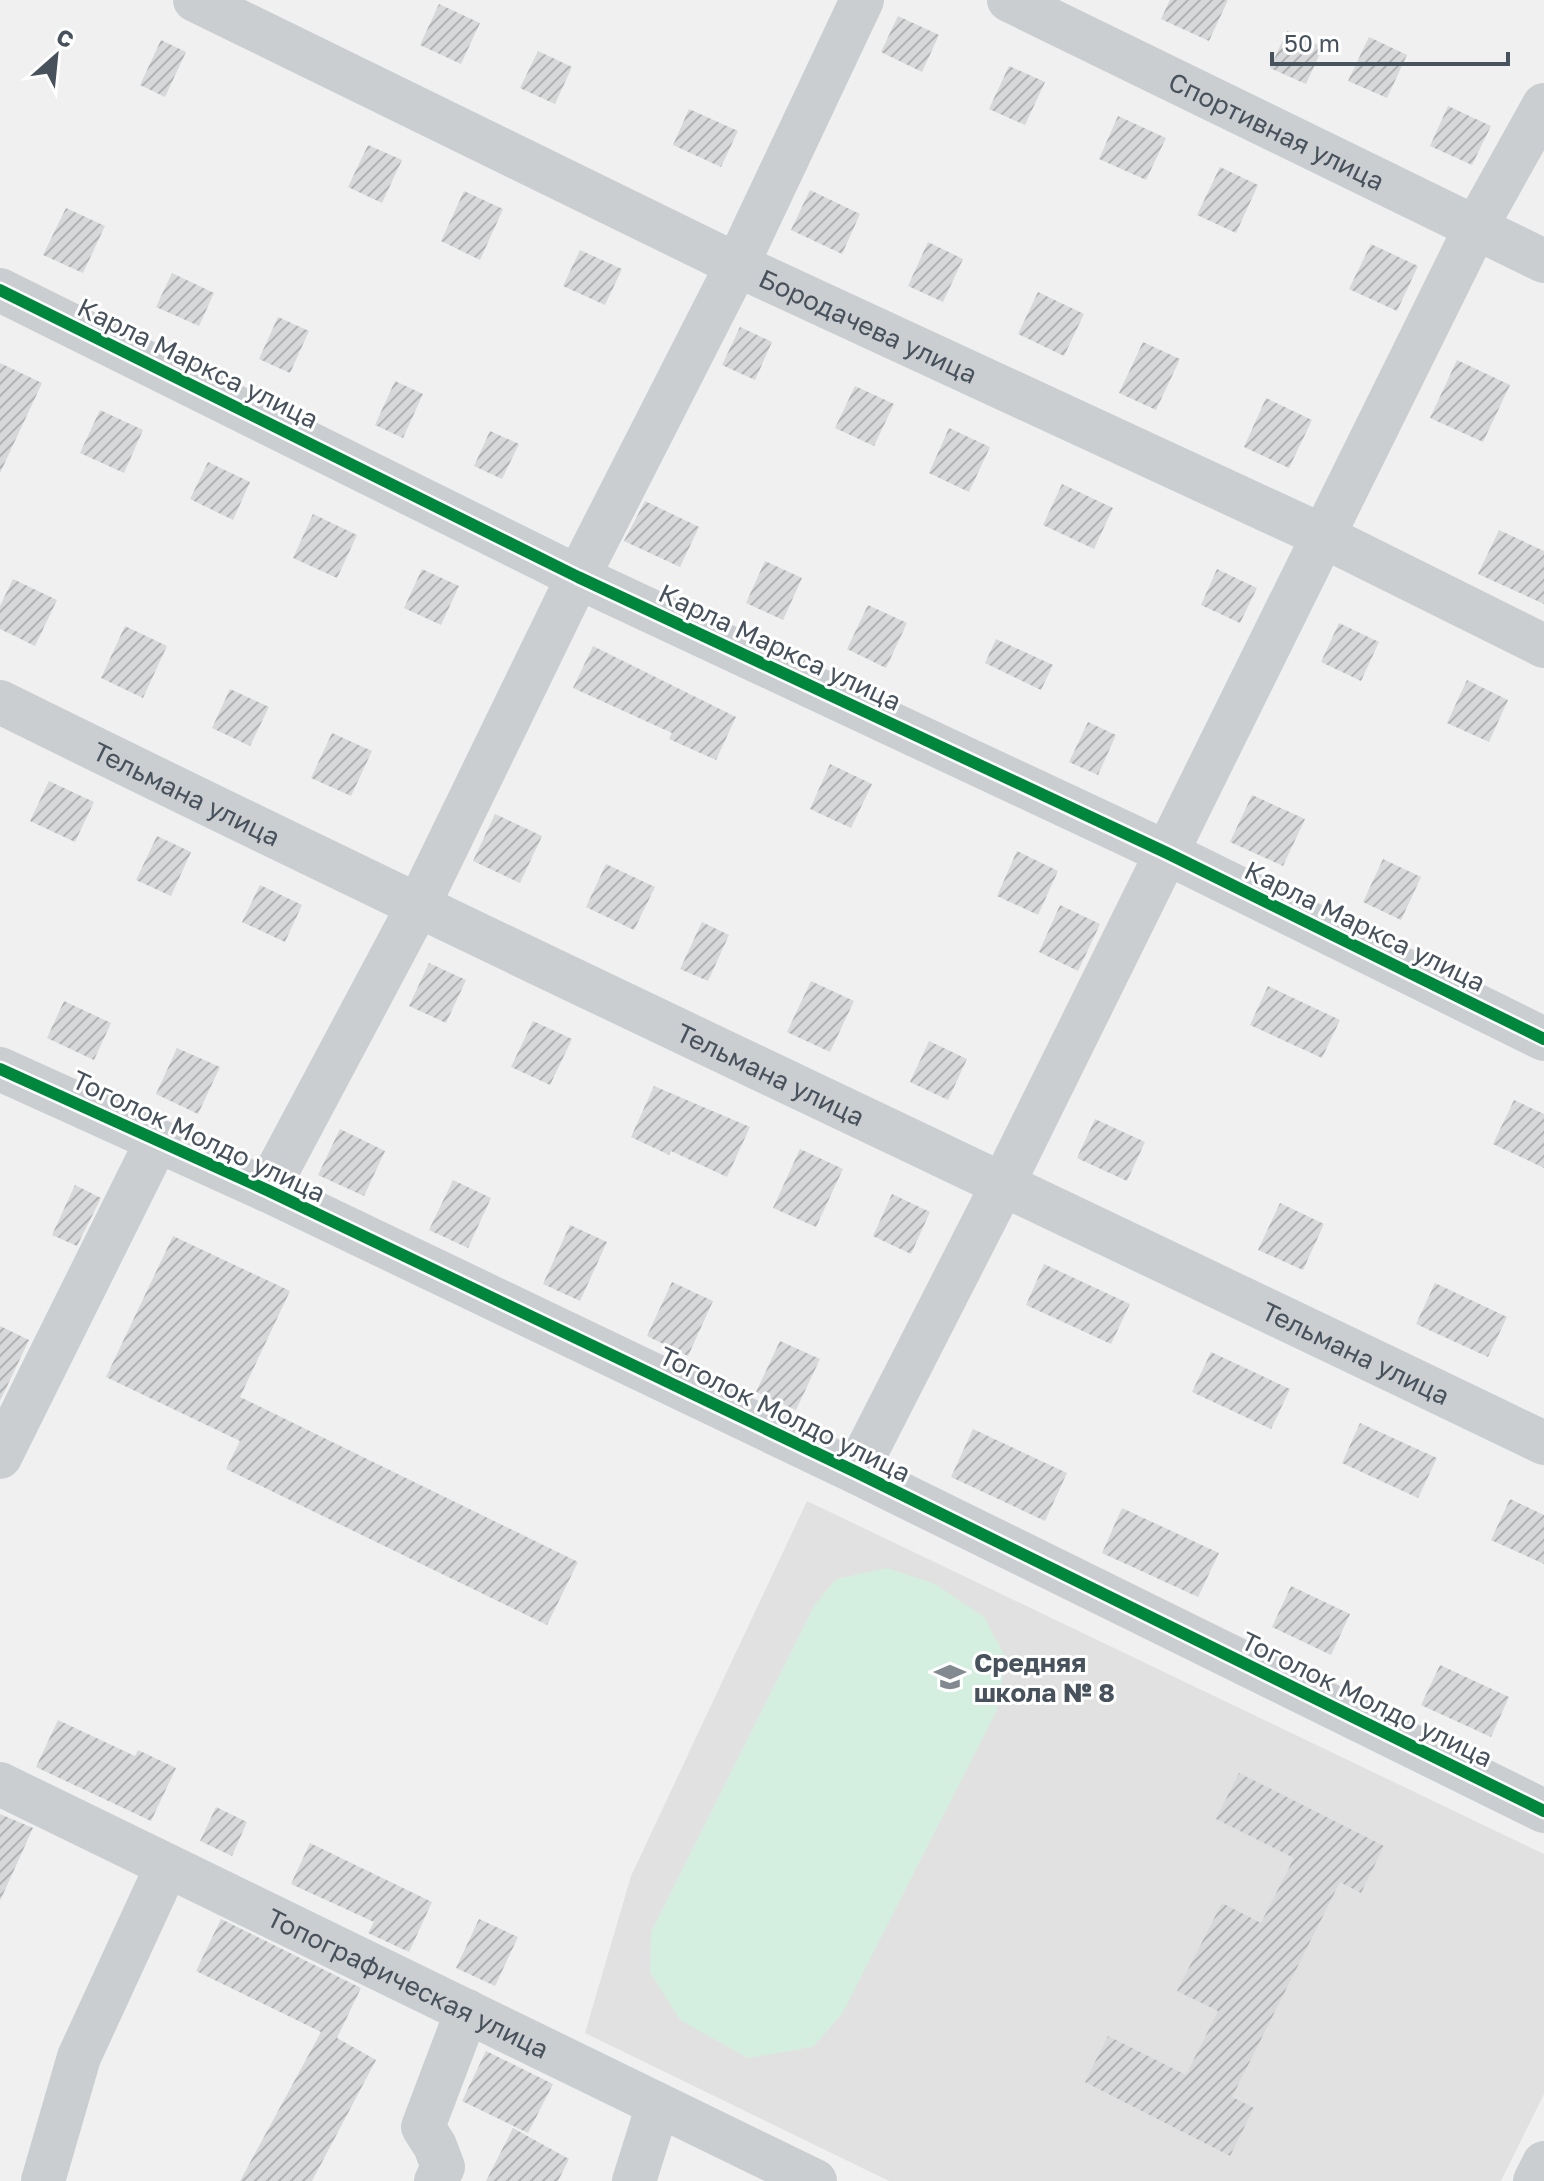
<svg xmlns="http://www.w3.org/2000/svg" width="1544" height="2181" font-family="'Golos Text',sans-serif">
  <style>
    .education { fill: #e2e1e2 }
    .grass { fill: #d4efdf }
    .building { fill: url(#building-hatch) }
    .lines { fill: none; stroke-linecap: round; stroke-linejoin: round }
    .minor { stroke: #cbced1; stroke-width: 44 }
    .cycleway-casing { stroke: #fff; stroke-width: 17 }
    .cycleway { stroke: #00873e; stroke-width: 12 }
    .labels { text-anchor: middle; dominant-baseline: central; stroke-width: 6; stroke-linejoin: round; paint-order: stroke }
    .street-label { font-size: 26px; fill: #47525c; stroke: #fff }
    .poi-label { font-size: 26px; font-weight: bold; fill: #47525c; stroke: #fff; text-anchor: start }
  </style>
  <defs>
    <pattern id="building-hatch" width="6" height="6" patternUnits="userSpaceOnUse" patternTransform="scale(2)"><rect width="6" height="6" fill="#d7d8d9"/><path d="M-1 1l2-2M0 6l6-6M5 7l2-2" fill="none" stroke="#b0b2b3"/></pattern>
  </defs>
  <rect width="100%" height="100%" fill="#f0f0f0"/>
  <!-- education -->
  <polygon class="education" points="807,1501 1544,1854 1544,2094 1501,2181 889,2181 585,2033 631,1876"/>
  <!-- grass -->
  <polygon class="grass" points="887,1568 935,1584 984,1617 1006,1658 997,1710 842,2014 813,2047 748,2058 680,2020 650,1972 651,1932 814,1606 836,1579"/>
  <!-- building -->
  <g class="building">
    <polygon points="1170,0 1228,0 1209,41 1161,19"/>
    <polygon points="439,4 480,23 461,64 420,45"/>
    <polygon points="898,16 939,35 922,72 881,52"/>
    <polygon points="1287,31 1323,47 1306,84 1270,68"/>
    <polygon points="1369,37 1407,55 1387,98 1348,81"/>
    <polygon points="161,40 186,52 165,97 140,85"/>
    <polygon points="538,51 572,67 555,104 520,88"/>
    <polygon points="1009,66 1045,82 1025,125 989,109"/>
    <polygon points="1448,106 1491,126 1472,165 1430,146"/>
    <polygon points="689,109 738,131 721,167 673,145"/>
    <polygon points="1118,116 1166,138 1146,180 1099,159"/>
    <polygon points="368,145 402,160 382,203 348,187"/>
    <polygon points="1220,167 1258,185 1236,233 1197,215"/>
    <polygon points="810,190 860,214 842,254 791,230"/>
    <polygon points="464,191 503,209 480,260 441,241"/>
    <polygon points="66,208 105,226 83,273 43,255"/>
    <polygon points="928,242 963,259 943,302 908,286"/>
    <polygon points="1371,244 1418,266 1397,311 1349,289"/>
    <polygon points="580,250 622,269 605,305 563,286"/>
    <polygon points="172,273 214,293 199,326 156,307"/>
    <polygon points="1038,292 1084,314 1064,356 1018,334"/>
    <polygon points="278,317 309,331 290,373 259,359"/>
    <polygon points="740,327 772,342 755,380 722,365"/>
    <polygon points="1143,342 1180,359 1156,410 1119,393"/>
    <polygon points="1457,360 1510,385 1483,442 1430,418"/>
    <polygon points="0,363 42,383 0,473"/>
    <polygon points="395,381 423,394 403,438 375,425"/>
    <polygon points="855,386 894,404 874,446 835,428"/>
    <polygon points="1266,398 1312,420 1289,468 1244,447"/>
    <polygon points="100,410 143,430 124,473 80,453"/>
    <polygon points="949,428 990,447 969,492 929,473"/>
    <polygon points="490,431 519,444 502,479 474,466"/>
    <polygon points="208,462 250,482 233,520 190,499"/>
    <polygon points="1062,484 1113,508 1094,549 1043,525"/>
    <polygon points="645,501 699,527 680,567 624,541"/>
    <polygon points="313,514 357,535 337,578 293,558"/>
    <polygon points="1499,530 1544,551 1544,604 1478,574"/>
    <polygon points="765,561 802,578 783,620 746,603"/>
    <polygon points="422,569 459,586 441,625 404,608"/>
    <polygon points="1217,569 1257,588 1240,623 1201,605"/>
    <polygon points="13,579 57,600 35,646 0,629 0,606"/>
    <polygon points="868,605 907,623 886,668 847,649"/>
    <polygon points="1339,623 1379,642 1361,681 1321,662"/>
    <polygon points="125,626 167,646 143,698 101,678"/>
    <polygon points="996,639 1053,665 1041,690 985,663"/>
    <polygon points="593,646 736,717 716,760 669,739 672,733 573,688"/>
    <polygon points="1467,680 1508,700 1489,742 1447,723"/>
    <polygon points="230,689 269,707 250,746 212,728"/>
    <polygon points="1088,722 1116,735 1098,775 1069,762"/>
    <polygon points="332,733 372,751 351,796 311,778"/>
    <polygon points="830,764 872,784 851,828 810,809"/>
    <polygon points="49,781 94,802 75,842 30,821"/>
    <polygon points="1252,795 1305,819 1283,866 1230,842"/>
    <polygon points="495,814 542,836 520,883 473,861"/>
    <polygon points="157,836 191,852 171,896 136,880"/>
    <polygon points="1017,851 1058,871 1038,915 997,896"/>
    <polygon points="1383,859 1421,877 1401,920 1363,902"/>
    <polygon points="606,864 655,887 634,930 586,907"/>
    <polygon points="260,885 302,905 285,942 242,922"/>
    <polygon points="1060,905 1100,924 1078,971 1039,952"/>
    <polygon points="702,922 729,935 708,981 680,969"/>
    <polygon points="429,963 466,980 446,1023 409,1006"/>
    <polygon points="811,981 854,1001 830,1052 787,1032"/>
    <polygon points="1268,986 1340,1020 1322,1058 1250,1025"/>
    <polygon points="64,1001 111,1023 94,1060 47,1038"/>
    <polygon points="533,1021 572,1039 550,1085 511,1067"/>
    <polygon points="929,1041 967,1059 948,1100 910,1082"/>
    <polygon points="177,1048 220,1067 198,1114 156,1094"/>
    <polygon points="654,1086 750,1127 727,1177 671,1151 669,1155 631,1137"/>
    <polygon points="1514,1100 1544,1114 1544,1168 1493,1144"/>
    <polygon points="1095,1119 1145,1142 1127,1181 1077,1158"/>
    <polygon points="340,1129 385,1151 364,1196 318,1175"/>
    <polygon points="800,1149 843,1169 816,1227 773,1208"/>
    <polygon points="453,1180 491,1198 468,1248 429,1230"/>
    <polygon points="75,1185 101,1198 77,1246 52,1235"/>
    <polygon points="892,1194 930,1212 911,1254 873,1236"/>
    <polygon points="1280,1203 1324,1224 1303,1270 1258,1250"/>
    <polygon points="570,1225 607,1242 580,1301 543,1284"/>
    <polygon points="173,1236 290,1291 240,1397 578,1562 547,1625 226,1469 240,1441 106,1377"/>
    <polygon points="1044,1264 1130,1304 1111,1344 1026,1305"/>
    <polygon points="672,1282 713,1301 688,1356 647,1336"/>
    <polygon points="1435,1283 1507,1317 1488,1357 1416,1324"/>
    <polygon points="0,1326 29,1340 0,1401"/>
    <polygon points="780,1341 820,1359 796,1410 756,1392"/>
    <polygon points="1211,1352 1290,1389 1271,1429 1192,1392"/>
    <polygon points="1360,1423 1437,1458 1418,1498 1342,1463"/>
    <polygon points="973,1429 1067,1473 1045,1521 951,1477"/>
    <polygon points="1510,1499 1544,1515 1544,1564 1491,1540"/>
    <polygon points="1122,1508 1219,1553 1198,1597 1102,1553"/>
    <polygon points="1291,1586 1350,1614 1331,1655 1272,1627"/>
    <polygon points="1440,1665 1509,1697 1491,1737 1421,1705"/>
    <polygon points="58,1720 135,1756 138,1750 176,1768 151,1821 36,1767"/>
    <polygon points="1239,1773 1384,1846 1361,1893 1340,1882 1232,2097 1254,2108 1230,2156 1085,2082 1108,2036 1186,2075 1218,2011 1177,1991 1222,1903 1261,1923 1294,1858 1216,1819"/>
    <polygon points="216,1807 247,1822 232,1856 200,1841"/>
    <polygon points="0,1814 33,1828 0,1901"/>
    <polygon points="310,1843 432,1902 409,1952 368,1933 374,1922 291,1884"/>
    <polygon points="221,1919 361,1988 337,2038 376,2060 312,2181 240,2181 321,2032 196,1971"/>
    <polygon points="479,1919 518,1937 495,1986 456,1968"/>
    <polygon points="486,2051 553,2084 528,2133 462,2101"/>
    <polygon points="513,2128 569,2159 558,2181 486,2181"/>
  </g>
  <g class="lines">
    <!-- minor -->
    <g class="minor">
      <path id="s1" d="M195,0L737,265L1323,536L1544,646"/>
      <path id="s2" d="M1009,0L1544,261"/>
      <polyline points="0,290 578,577 1167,853 1544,1039"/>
      <path id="s3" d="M0,702C512,955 1030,1195 1544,1443"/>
      <polyline points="0,1069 267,1190 856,1472 1544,1811"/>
      <polyline points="267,1190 417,908 578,577 737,265 862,0"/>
      <polyline points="0,1457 157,1141"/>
      <polyline points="856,1472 1004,1182 1476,227 1544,105"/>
      <path id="s4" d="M0,1784L815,2181"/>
      <polyline points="43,2181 79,2057 167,1866"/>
      <polyline points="436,2181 443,2167 435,2146 423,2127 467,2011"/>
      <polyline points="634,2181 658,2105"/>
      <polyline points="1535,2181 1544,2163"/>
    </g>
    <defs>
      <g id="cycleway">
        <polyline points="0,290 578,577 1167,853 1544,1039"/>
        <polyline points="0,1069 267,1190 856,1472 1544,1811"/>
      </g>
    </defs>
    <!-- cycleway casing -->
    <use href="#cycleway" class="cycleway-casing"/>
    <!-- cycleway -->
    <use href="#cycleway" class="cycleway"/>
  </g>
  <!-- icons -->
  <defs>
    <symbol id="school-bare" viewBox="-9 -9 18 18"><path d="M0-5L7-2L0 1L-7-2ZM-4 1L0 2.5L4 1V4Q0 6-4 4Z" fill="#828990" stroke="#fff" stroke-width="2.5" paint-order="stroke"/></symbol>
  </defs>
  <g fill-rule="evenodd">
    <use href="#school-bare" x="928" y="1655" width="44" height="44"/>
  </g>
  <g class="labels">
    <!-- street labels -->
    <g class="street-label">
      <text stroke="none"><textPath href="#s2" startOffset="298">Спортивная улица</textPath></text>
      <text stroke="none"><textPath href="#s1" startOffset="748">Бородачева улица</textPath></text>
      <text transform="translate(198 363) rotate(26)">Карла Маркса улица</text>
      <text transform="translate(780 647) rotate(25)">Карла Маркса улица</text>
      <text stroke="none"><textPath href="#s3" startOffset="208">Тельмана улица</textPath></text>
      <text transform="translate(1365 926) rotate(26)">Карла Маркса улица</text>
      <text stroke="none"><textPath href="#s3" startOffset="856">Тельмана улица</textPath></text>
      <text transform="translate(199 1136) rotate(25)">Тоголок Молдо улица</text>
      <text stroke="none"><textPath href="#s3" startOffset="1504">Тельмана улица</textPath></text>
      <text transform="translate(785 1414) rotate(26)">Тоголок Молдо улица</text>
      <text transform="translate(1367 1699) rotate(26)">Тоголок Молдо улица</text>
      <text stroke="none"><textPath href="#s4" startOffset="454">Топографическая улица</textPath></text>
    </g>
    <!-- poi labels -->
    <g class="poi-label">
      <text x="974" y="1662">Средняя<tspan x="974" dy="30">школа № 8</tspan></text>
    </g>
  </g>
  <!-- north arrow -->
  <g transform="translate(56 56) rotate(27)" stroke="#ffffff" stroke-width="6" paint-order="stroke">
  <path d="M0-6L14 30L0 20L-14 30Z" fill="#47525c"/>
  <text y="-12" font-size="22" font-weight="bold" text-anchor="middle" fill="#47525c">С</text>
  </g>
  <!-- scale -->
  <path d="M1272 52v12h236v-12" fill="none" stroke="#47525c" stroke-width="4"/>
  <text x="1284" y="52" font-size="24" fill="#47525c" stroke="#ffffff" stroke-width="6" paint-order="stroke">50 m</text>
</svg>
